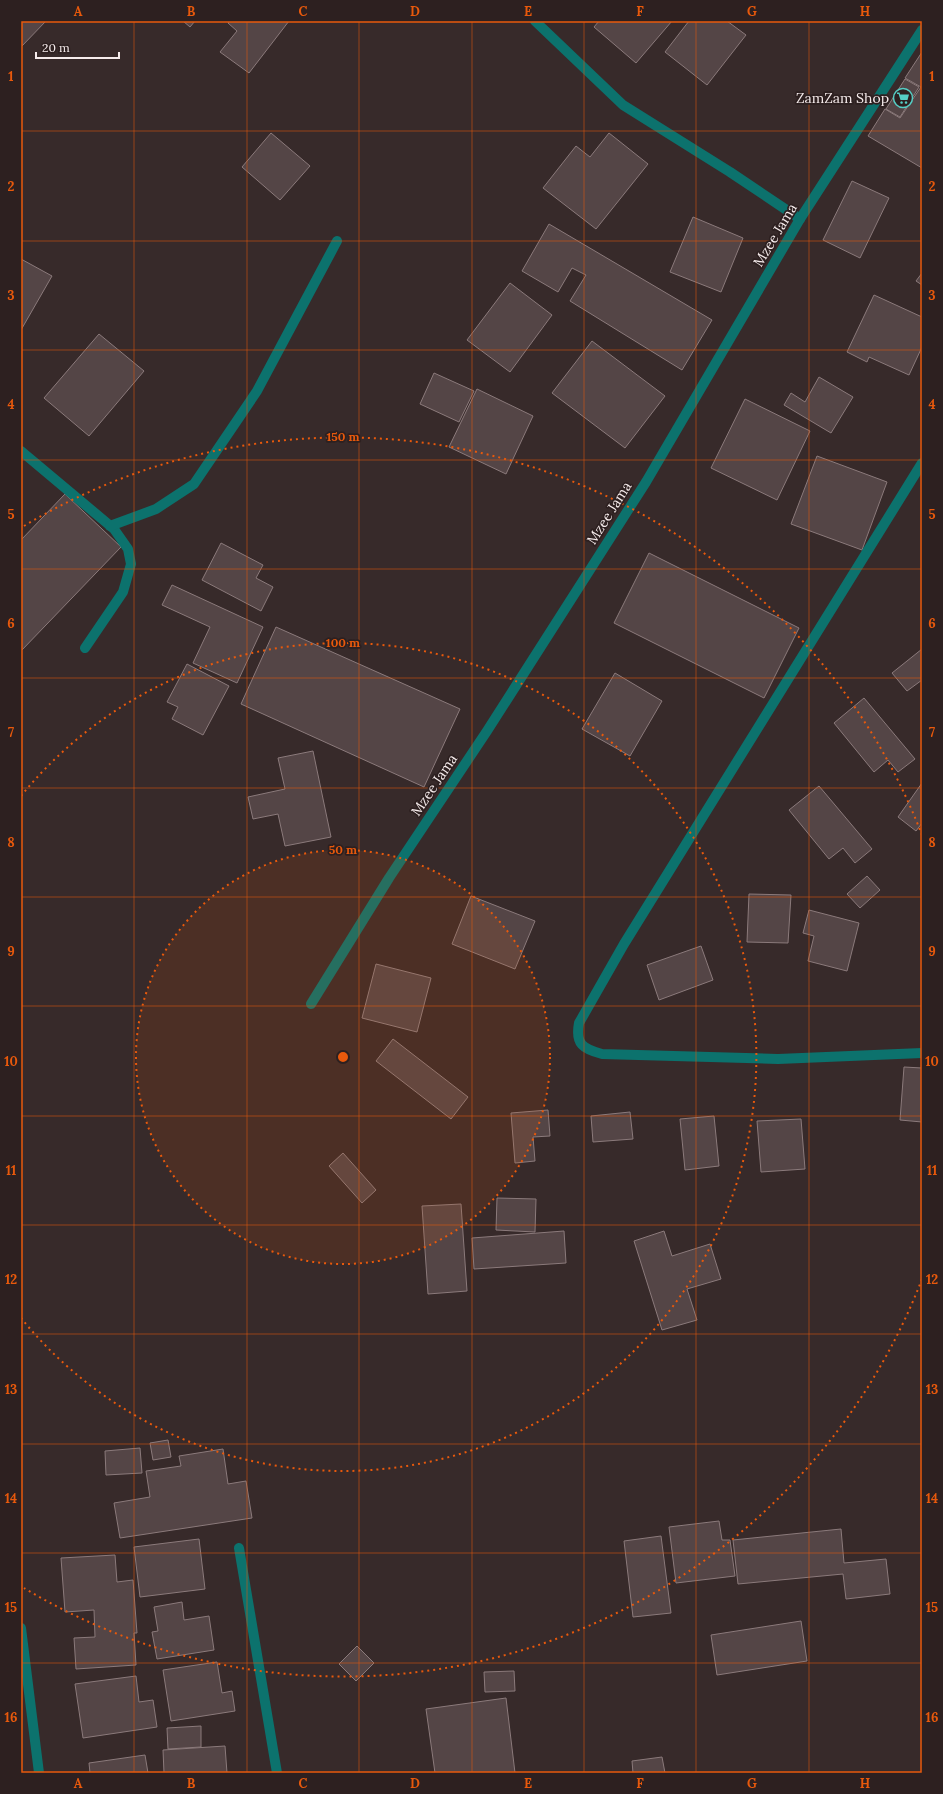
<svg xmlns="http://www.w3.org/2000/svg" width="943" height="1794" font-family="Lora,serif">
  <style>
    .building { fill: #544546; stroke: #8b7a7b }
    .lines { fill: none; stroke-linecap: round; stroke-linejoin: round }
    .street { stroke: #0c726d; stroke-width: 10 }
    .grid { fill: none; stroke: #e8590c; stroke-width: 1; stroke-opacity: 0.55 }
    .ring { fill: none; stroke: #e8590c; stroke-width: 2; stroke-dasharray: 2 4 }
    .labels { text-anchor: middle; dominant-baseline: central; stroke-width: 3.5; stroke-linejoin: round; paint-order: stroke }
    .poi-label { font-size: 14px; fill: #f6ecec; stroke: #2d2020; text-anchor: end }
    .street-label { font-size: 14px; fill: #f6ecec; stroke: #2d2020 }
    .centre { fill: #e8590c; stroke: #2d2020; stroke-width: 2 }
    .ring-label { font-size: 12px; text-anchor: middle; font-weight: bold; fill: #e8590c; stroke: #2d2020; stroke-width: 3.5; stroke-linejoin: round; paint-order: stroke }
    .neatline { fill: none; stroke: #e8590c; stroke-width: 1.5 }
    .grid-label { font-size: 13px; text-anchor: middle; font-weight: bold; fill: #e8590c }
  </style>
  <rect width="100%" height="100%" fill="#372a2a"/>
  <!-- building -->
  <g class="building">
    <polygon points="21,21 46,21 21,47"/>
    <polygon points="183,21 195,21 190,27"/>
    <polygon points="229,21 289,21 249,73 220,52 237,31 228,23"/>
    <polygon points="599,21 672,21 636,63 594,27"/>
    <polygon points="689,21 727,21 746,35 707,85 665,52"/>
    <polygon points="922,52 922,168 868,136 885,109 900,118 921,87 905,78"/>
    <polygon points="905,79 919,87 900,117 886,109"/>
    <polygon points="271,133 310,166 280,200 242,167"/>
    <polygon points="609,133 648,164 596,229 543,188 576,146 590,157"/>
    <polygon points="852,181 889,198 860,258 823,240"/>
    <polygon points="693,217 743,238 721,292 670,272"/>
    <polygon points="549,224 712,320 682,370 570,301 586,275 572,268 558,292 522,271"/>
    <polygon points="21,259 52,276 21,330"/>
    <polygon points="922,273 922,285 916,281"/>
    <polygon points="510,283 552,315 510,372 467,340"/>
    <polygon points="874,295 922,317 922,347 909,375 869,357 867,362 847,352"/>
    <polygon points="99,334 144,371 89,436 44,398"/>
    <polygon points="592,341 665,396 625,448 552,393"/>
    <polygon points="434,373 474,391 459,422 420,404"/>
    <polygon points="819,377 853,397 831,433 784,405 791,393 805,402"/>
    <polygon points="477,389 533,416 506,474 449,447"/>
    <polygon points="745,399 810,431 777,500 711,468"/>
    <polygon points="817,456 887,482 862,550 791,524"/>
    <polygon points="65,494 121,547 21,651 21,540"/>
    <polygon points="221,543 263,565 256,578 273,587 261,611 202,580"/>
    <polygon points="649,553 799,628 764,698 614,623"/>
    <polygon points="172,585 263,627 237,683 193,663 210,627 162,605"/>
    <polygon points="276,627 460,709 424,787 241,704"/>
    <polygon points="922,649 922,680 907,691 892,673"/>
    <polygon points="187,664 229,686 203,735 172,719 178,707 167,702"/>
    <polygon points="615,673 662,701 630,756 582,729"/>
    <polygon points="864,698 915,759 898,772 888,760 874,772 834,723"/>
    <polygon points="313,751 331,837 285,846 278,814 253,819 248,797 285,789 278,758"/>
    <polygon points="922,783 922,823 916,831 898,817"/>
    <polygon points="819,786 872,849 855,863 843,848 829,859 789,810"/>
    <polygon points="867,876 880,890 860,908 847,894"/>
    <polygon points="749,894 791,895 788,943 747,942"/>
    <polygon points="471,896 535,921 515,969 452,944"/>
    <polygon points="809,910 859,923 847,971 808,961 814,936 803,933"/>
    <polygon points="701,946 713,980 659,1000 647,965"/>
    <polygon points="376,964 431,978 417,1032 362,1018"/>
    <polygon points="393,1039 468,1097 451,1119 376,1061"/>
    <polygon points="904,1067 922,1068 922,1122 900,1120"/>
    <polygon points="548,1110 550,1136 533,1137 535,1161 515,1163 511,1113"/>
    <polygon points="630,1112 633,1139 593,1142 591,1116"/>
    <polygon points="714,1116 719,1166 685,1170 680,1119"/>
    <polygon points="801,1119 805,1169 761,1172 757,1121"/>
    <polygon points="343,1153 376,1190 362,1203 329,1166"/>
    <polygon points="497,1198 536,1199 535,1232 496,1230"/>
    <polygon points="461,1204 467,1291 428,1294 422,1206"/>
    <polygon points="564,1231 566,1263 474,1269 472,1238"/>
    <polygon points="664,1231 672,1256 710,1244 721,1279 687,1289 697,1320 662,1330 634,1241"/>
    <polygon points="168,1440 171,1457 153,1460 150,1443"/>
    <polygon points="140,1448 142,1473 106,1475 105,1451"/>
    <polygon points="223,1449 228,1484 246,1481 252,1518 120,1538 114,1503 150,1497 146,1471 181,1466 179,1456"/>
    <polygon points="719,1521 722,1540 730,1540 735,1576 676,1583 669,1527"/>
    <polygon points="841,1529 844,1563 886,1559 890,1594 846,1599 843,1574 738,1584 733,1540"/>
    <polygon points="661,1536 671,1613 633,1617 624,1541"/>
    <polygon points="199,1539 205,1589 140,1597 134,1547"/>
    <polygon points="115,1555 117,1582 133,1580 137,1633 134,1633 136,1665 76,1669 74,1638 95,1637 94,1610 65,1612 61,1558"/>
    <polygon points="182,1602 184,1620 209,1616 214,1650 157,1659 152,1632 158,1631 154,1607"/>
    <polygon points="801,1621 807,1661 717,1675 711,1635"/>
    <polygon points="357,1646 374,1663 356,1681 339,1664"/>
    <polygon points="217,1662 222,1693 232,1691 235,1711 171,1721 163,1670"/>
    <polygon points="514,1671 515,1691 485,1692 484,1672"/>
    <polygon points="136,1676 139,1702 153,1700 157,1727 83,1738 75,1684"/>
    <polygon points="506,1698 515,1773 435,1773 426,1709"/>
    <polygon points="201,1726 201,1747 168,1749 167,1728"/>
    <polygon points="225,1746 227,1773 164,1773 163,1750"/>
    <polygon points="145,1755 148,1773 90,1773 89,1763"/>
    <polygon points="662,1757 665,1773 633,1773 632,1761"/>
  </g>
  <g class="lines">
    <!-- street -->
    <g class="street">
      <polyline points="535,21 623,105 730,172 800,219"/>
      <polyline points="21,451 114,529 128,549 131,564 123,592 85,648"/>
      <path d="M922,463L624,944L579,1023C575,1044 583,1049 602,1054L778,1059L922,1053"/>
      <polyline points="110,526 156,509 194,484 257,391 337,241"/>
      <polyline points="311,1004 389,878 487,731 646,482 800,219 922,30"/>
      <polyline points="239,1548 277,1773"/>
      <polyline points="21,1628 39,1773"/>
    </g>
  </g>
  <!-- grid -->
  <path class="grid" d="M134,21V1773M247,21V1773M359,21V1773M472,21V1773M584,21V1773M696,21V1773M809,21V1773M21,131H922M21,241H922M21,350H922M21,460H922M21,569H922M21,678H922M21,788H922M21,897H922M21,1006H922M21,1116H922M21,1225H922M21,1334H922M21,1444H922M21,1553H922M21,1663H922"/>
  <!-- distance rings -->
  <circle cx="343" cy="1057" r="207" fill="#e8590c" fill-opacity=".12"/>
  <g class="ring">
    <circle cx="343" cy="1057" r="207"/>
    <path d="M21 796A414 414 0 1 1 21 1318"/>
    <path d="M922 1279A620 620 0 0 1 24 1588M24 526A620 620 0 0 1 922 835"/>
  </g>
  <!-- icons -->
  <defs>
    <symbol id="supermarket-ring" viewBox="-11 -11 22 22"><circle r="9.5" fill="#2d2020" stroke="#55cec5" stroke-width="1.5"/><path d="M-6-5.5h2.5l.6 2H6L4.5 2H-2.5L-4.4-4H-6ZM-1.5 3.2a1.3 1.3 0 1 0 .1 0ZM3 3.2a1.3 1.3 0 1 0 .1 0Z" fill="#55cec5"/></symbol>
  </defs>
  <g fill-rule="evenodd">
    <use href="#supermarket-ring" x="892" y="87" width="22" height="22"/>
  </g>
  <g class="labels">
    <!-- poi labels -->
    <g class="poi-label">
      <text x="889" y="98">ZamZam Shop</text>
    </g>
    <!-- street labels -->
    <g class="street-label">
      <text transform="translate(775 235) rotate(-59)">Mzee Jama</text>
      <text transform="translate(609 513) rotate(-58)">Mzee Jama</text>
      <text transform="translate(434 785) rotate(-56)">Mzee Jama</text>
    </g>
  </g>
  <circle cx="343" cy="1057" r="6" class="centre"/>
  <g class="ring-label">
    <text x="343" y="441">150 m</text>
    <text x="343" y="647">100 m</text>
    <text x="343" y="854">50 m</text>
  </g>
  <!-- border -->
  <rect width="943" height="1794" fill="none" stroke="#2d2020" stroke-width="44"/>
  <!-- scale -->
  <path d="M36 52v6h83v-6" fill="none" stroke="#f6ecec" stroke-width="2"/>
  <text x="42" y="52" font-size="12" fill="#f6ecec" stroke="#2d2020" stroke-width="3" paint-order="stroke">20 m</text>
  <rect x="22" y="22" width="899" height="1750" class="neatline"/>
  <g class="grid-label">
    <text x="78" y="16">A</text>
    <text x="191" y="16">B</text>
    <text x="303" y="16">C</text>
    <text x="415" y="16">D</text>
    <text x="528" y="16">E</text>
    <text x="640" y="16">F</text>
    <text x="752" y="16">G</text>
    <text x="865" y="16">H</text>
    <text x="11" y="81">1</text>
    <text x="932" y="81">1</text>
    <text x="11" y="191">2</text>
    <text x="932" y="191">2</text>
    <text x="11" y="300">3</text>
    <text x="932" y="300">3</text>
    <text x="11" y="409">4</text>
    <text x="932" y="409">4</text>
    <text x="11" y="519">5</text>
    <text x="932" y="519">5</text>
    <text x="11" y="628">6</text>
    <text x="932" y="628">6</text>
    <text x="11" y="737">7</text>
    <text x="932" y="737">7</text>
    <text x="11" y="847">8</text>
    <text x="932" y="847">8</text>
    <text x="11" y="956">9</text>
    <text x="932" y="956">9</text>
    <text x="11" y="1066">10</text>
    <text x="932" y="1066">10</text>
    <text x="11" y="1175">11</text>
    <text x="932" y="1175">11</text>
    <text x="11" y="1284">12</text>
    <text x="932" y="1284">12</text>
    <text x="11" y="1394">13</text>
    <text x="932" y="1394">13</text>
    <text x="11" y="1503">14</text>
    <text x="932" y="1503">14</text>
    <text x="11" y="1612">15</text>
    <text x="932" y="1612">15</text>
    <text x="11" y="1722">16</text>
    <text x="932" y="1722">16</text>
    <text x="78" y="1788">A</text>
    <text x="191" y="1788">B</text>
    <text x="303" y="1788">C</text>
    <text x="415" y="1788">D</text>
    <text x="528" y="1788">E</text>
    <text x="640" y="1788">F</text>
    <text x="752" y="1788">G</text>
    <text x="865" y="1788">H</text>
  </g>
</svg>
